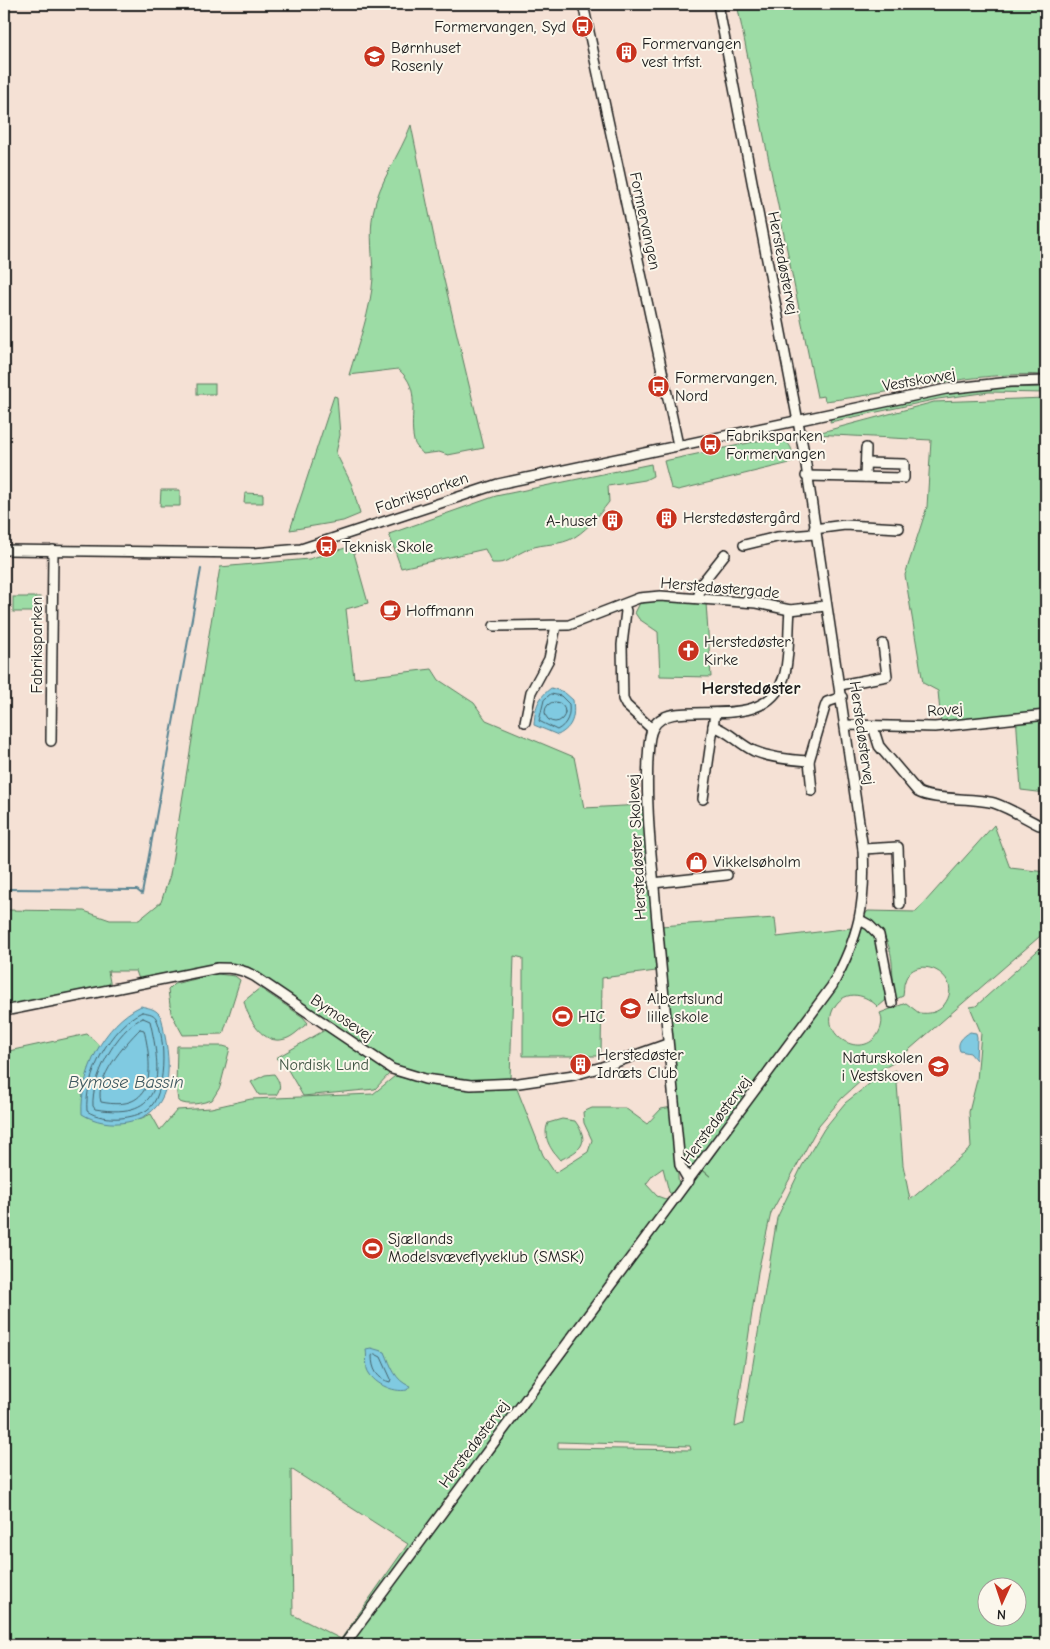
<svg xmlns="http://www.w3.org/2000/svg" width="1050" height="1649" font-family="'Comic Neue',sans-serif">
  <style>
    .green { fill: #9cdca5; stroke: #5c7c60; fill-rule: evenodd }
    .water { fill: #80cae1; stroke: #588492 }
    .lines { fill: none; stroke-linecap: round; stroke-linejoin: round }
    .shore { stroke: #44626b; stroke-width: 1 }
    .stream { stroke: #588492; stroke-width: 2 }
    .minor-casing { stroke: #1c1c1c; stroke-width: 12 }
    .minor { stroke: #fbf7ec; stroke-width: 9 }
    .labels { text-anchor: middle; dominant-baseline: central; stroke-width: 4; stroke-linejoin: round; paint-order: stroke }
    .poi-label { font-size: 16px; fill: #1c1c1c; stroke: #fbf7ec; text-anchor: start }
    .street-label { font-size: 16px; fill: #1c1c1c; stroke: #fbf7ec }
    .park-label { font-size: 16px; fill: #425645; stroke: #fbf7ec }
    .neighbourhood-label { font-size: 18px; font-weight: bold; fill: #1c1c1c; stroke: #fbf7ec }
    .water-label { font-size: 18px; font-style: italic; fill: #3f5961; stroke: #fbf7ec }
  </style>
  <rect width="100%" height="100%" fill="#f5e1d5"/>
  <filter id="ink" filterUnits="userSpaceOnUse"><feTurbulence type="fractalNoise" baseFrequency=".02" numOctaves="2"/><feDisplacementMap in="SourceGraphic" scale="10" xChannelSelector="R" yChannelSelector="G"/><feConvolveMatrix kernelMatrix="1 2 1 2 8 2 1 2 1" color-interpolation-filters="sRGB"/></filter>
  <g filter="url(#ink)">
    <!-- green -->
    <g class="green">
      <path d="M737,4H1046V375C972,371 898,393 825,401L824,396L817,397Z"/>
      <path d="M411,125L435,242L484,448L448,455L439,452L423,454C420,450 415,446 414,441C408,414 423,390 398,369L349,375C358,344 371,310 373,278C373,257 369,234 373,213C379,181 400,155 411,125Z"/>
      <rect x="197" y="384" width="18" height="10"/>
      <polygon points="1046,387 1046,393 989,392 938,399 830,422 831,418 937,395 989,388"/>
      <polygon points="334,396 337,397 340,435 336,453 352,485 360,514 343,521 290,530"/>
      <polygon points="1046,398 1046,793 1021,790 1016,714 941,723 938,691 923,683 905,575 927,507 931,440 814,434 934,402"/>
      <path d="M772,438C790,441 792,445 794,462L678,490L671,488L664,461Z"/>
      <path d="M651,464L653,476L645,480L608,486L609,502C598,516 585,533 569,540C555,546 538,543 524,551C509,558 510,564 492,563L485,549L401,568L389,534L496,496Z"/>
      <polygon points="161,490 180,490 180,506 160,506"/>
      <polygon points="245,493 263,494 263,503 244,503"/>
      <polygon points="352,546 368,603 346,609 354,678 432,669 439,680 474,703 486,720 574,757 584,808 643,805 656,971 602,978 601,1056 523,1056 523,958 514,956 510,1079 505,1081 471,1081 425,1076 395,1065 249,967 140,982 136,971 108,971 111,988 4,1009 4,910 84,911 110,920 139,920 161,902 170,875 220,567 309,559"/>
      <rect x="13" y="597" width="27" height="15"/>
      <polygon points="658,600 706,603 711,677 660,676 658,632 639,619 635,613 640,603"/>
      <path d="M994,825L1010,868L1046,872V931L895,1062L862,1080L842,1098L819,1125L771,1213L758,1272L735,1427L743,1424L777,1218L802,1166L824,1129L845,1103L873,1081L896,1070L903,1165L910,1200L971,1148L969,1112L977,1080L981,1033L970,1007L976,1006L1046,943V1645H4V1052L87,1034L100,1046L89,1069L137,1120L151,1114L160,1130L177,1110L211,1108L251,1099L373,1094L395,1076L447,1087L517,1089L543,1155L555,1173L588,1152L592,1140L584,1123L583,1112L592,1108H625L647,1124L661,1109L672,1107L679,1188L674,1196L669,1192L663,1168L653,1175L646,1184L657,1196L671,1201L464,1479L473,1480L702,1170L711,1177L703,1170L834,987L850,961L862,926L872,931L877,941L886,1000L878,1007C866,994 846,989 835,1006C816,1035 864,1062 879,1032C882,1026 883,1019 880,1013L906,1003L919,1013C929,1014 938,1013 944,1005C967,975 914,951 905,981C903,985 904,992 903,996L894,1000C891,964 898,937 863,917L868,911L916,912ZM558,1442L690,1446L691,1450L558,1448ZM291,1469L408,1544L341,1639L293,1615ZM988,1586H1018V1616H988Z"/>
      <polygon points="775,918 777,937 851,928 845,955 829,984 696,1166 690,1169 684,1165 660,926"/>
      <polygon points="217,974 235,976 240,980 223,1034 183,1035 171,1013 168,990 174,984"/>
      <path d="M260,988L303,1017L308,1023C301,1028 293,1037 285,1039C263,1046 248,1019 244,1001Z"/>
      <polygon points="325,1030 390,1073 375,1089 303,1096 288,1070 276,1058"/>
      <path d="M177,1046H223L230,1048L220,1087L212,1100C202,1103 188,1107 178,1101L176,1086Z"/>
      <path d="M274,1074C280,1082 282,1087 276,1095H259L251,1082L265,1075Z"/>
      <path d="M562,1119L575,1121C591,1143 581,1150 560,1160C551,1150 542,1137 548,1123Z"/>
    </g>
    <!-- water -->
    <g class="water">
      <path d="M551,688L564,692L573,700C575,717 573,727 558,735L534,725C535,708 537,699 551,688Z"/>
      <path d="M141,1006C148,1008 154,1008 159,1014C163,1018 163,1029 165,1036C172,1072 171,1115 127,1122C111,1125 95,1122 82,1114C80,1073 103,1024 141,1006Z"/>
      <path d="M970,1032L976,1033L977,1037L976,1060L970,1053L960,1051C956,1042 963,1037 970,1032Z"/>
      <path d="M371,1348L385,1352C391,1366 395,1381 410,1386L407,1390C393,1393 372,1383 367,1369C366,1363 367,1355 366,1349Z"/>
    </g>
    <g class="lines">
      <!-- shore -->
      <g class="shore">
        <path d="M551,694L561,696L569,704C570,715 568,724 557,730L539,721L544,700Z"/>
        <circle cx="555" cy="712" r="10"/>
        <path d="M142,1012C147,1013 153,1013 156,1018C166,1037 167,1097 147,1110C139,1115 130,1117 121,1118C111,1119 95,1117 87,1111C84,1077 110,1026 142,1012Z"/>
        <path d="M143,1018L150,1021C162,1074 166,1121 95,1109L93,1106C91,1079 116,1029 143,1018Z"/>
        <path d="M140,1029L144,1030C153,1069 156,1113 101,1102C94,1079 125,1044 140,1029Z"/>
        <path d="M375,1354L381,1357L391,1379L390,1382C377,1379 372,1369 372,1356Z"/>
      </g>
      <!-- stream -->
      <polyline class="stream" points="4,889 137,890 142,894 201,569"/>
      <defs>
        <g id="minor">
          <polyline points="583,4 678,445"/>
          <polyline points="806,476 904,478 904,464 866,463"/>
          <polyline points="865,477 866,448"/>
          <polyline points="814,529 845,525 899,528"/>
          <polyline points="744,545 777,537 815,534"/>
          <polyline points="4,550 254,553 301,549 498,484 946,389 1010,382 1046,381"/>
          <polyline points="698,598 702,583 725,554"/>
          <polyline points="624,605 626,611 622,645 623,699 626,705 652,729"/>
          <polyline points="494,626 569,625 639,598 660,596 756,603 790,610 826,606"/>
          <polyline points="840,685 887,676 883,644"/>
          <polyline points="525,722 531,692 549,659 556,626"/>
          <polyline points="846,725 935,727 1046,715"/>
          <path d="M713,726C729,731 739,744 754,751C771,758 792,760 809,761"/>
          <path d="M873,727L879,746L918,792C933,801 974,797 994,803C1009,808 1025,818 1039,825"/>
          <polyline points="51,741 53,550"/>
          <polyline points="812,791 809,761 825,707 827,702 842,697"/>
          <polyline points="703,799 715,713"/>
          <polyline points="863,849 898,847 900,904"/>
          <polyline points="653,883 727,875"/>
          <polyline points="860,920 869,925 879,935 892,1003"/>
          <path d="M4,1011L218,968C232,968 242,969 254,976L392,1069L425,1079L471,1085L519,1083L574,1075L602,1067L667,1044"/>
          <path d="M689,1181L680,1165C671,1068 661,972 653,875C649,836 646,797 648,758C649,749 648,737 653,728C670,692 763,740 784,677C790,657 788,631 790,610"/>
          <path d="M344,1645L832,986C859,936 866,906 863,849L805,458L718,4"/>
        </g>
      </defs>
      <!-- minor casing -->
      <use href="#minor" class="minor-casing"/>
      <!-- minor -->
      <use href="#minor" class="minor"/>
    </g>
  </g>
  <!-- icons -->
  <defs>
    <symbol id="bus-disc" viewBox="-11 -11 22 22"><circle r="9.5" fill="#c8321e" stroke="#fbf7ec"/><path d="M-5-6H5V4H4V6H2V4H-2V6H-4V4H-5ZM-3.5-4V0h7V-4ZM-3.5 1.2v1.5H-2V1.2ZM2 1.2v1.5H3.5V1.2Z" fill="#fff"/></symbol>
    <symbol id="building-disc" viewBox="-11 -11 22 22"><circle r="9.5" fill="#c8321e" stroke="#fbf7ec"/><path d="M-4-6H4V6H1V3H-1V6H-4ZM-2.5-4.3h1.7v1.8h-1.7ZM.8-4.3h1.7v1.8H.8ZM-2.5-1h1.7V.8h-1.7ZM.8-1h1.7V.8H.8Z" fill="#fff"/></symbol>
    <symbol id="school-disc" viewBox="-11 -11 22 22"><circle r="9.5" fill="#c8321e" stroke="#fbf7ec"/><path d="M0-5L7-2L0 1L-7-2ZM-4 1L0 2.5L4 1V4Q0 6-4 4Z" fill="#fff"/></symbol>
    <symbol id="cafe-disc" viewBox="-11 -11 22 22"><circle r="9.5" fill="#c8321e" stroke="#fbf7ec"/><path d="M-5.5-4.5H6V0H3Q3 3.5 0 3.5H-2.5Q-5.5 3.5-5.5 0ZM3-3.2v2h1.7v-2ZM-6 4.5H4V6H-6Z" fill="#fff"/></symbol>
    <symbol id="church-disc" viewBox="-11 -11 22 22"><circle r="9.5" fill="#c8321e" stroke="#fbf7ec"/><path d="M-1.2-6h2.4v3.5h3.3v2.4h-3.3V6h-2.4V-.1h-3.3v-2.4h3.3Z" fill="#fff"/></symbol>
    <symbol id="shop-disc" viewBox="-11 -11 22 22"><circle r="9.5" fill="#c8321e" stroke="#fbf7ec"/><path d="M-5-2.5h2.3a2.7 3.5 0 0 1 5.4 0H5L5.5 6h-11ZM-1.5-2.5h3a1.5 2.3 0 0 0-3 0Z" fill="#fff"/></symbol>
    <symbol id="stadium-disc" viewBox="-11 -11 22 22"><circle r="9.5" fill="#c8321e" stroke="#fbf7ec"/><path d="M0-5a6.5 5 0 1 0 0 10a6.5 5 0 1 0 0-10ZM-3.5-1.8h7v3.6h-7Z" fill="#fff"/></symbol>
  </defs>
  <g fill-rule="evenodd">
    <use href="#bus-disc" x="570" y="14" width="25" height="25"/>
    <use href="#building-disc" x="614" y="40" width="25" height="25"/>
    <use href="#school-disc" x="362" y="44" width="25" height="25"/>
    <use href="#bus-disc" x="646" y="374" width="25" height="25"/>
    <use href="#bus-disc" x="698" y="432" width="25" height="25"/>
    <use href="#building-disc" x="654" y="506" width="25" height="25"/>
    <use href="#building-disc" x="600" y="508" width="25" height="25"/>
    <use href="#bus-disc" x="314" y="534" width="25" height="25"/>
    <use href="#cafe-disc" x="378" y="598" width="25" height="25"/>
    <use href="#church-disc" x="676" y="638" width="25" height="25"/>
    <use href="#shop-disc" x="684" y="850" width="25" height="25"/>
    <use href="#school-disc" x="618" y="996" width="25" height="25"/>
    <use href="#stadium-disc" x="550" y="1004" width="25" height="25"/>
    <use href="#building-disc" x="568" y="1052" width="25" height="25"/>
    <use href="#school-disc" x="926" y="1054" width="25" height="25"/>
    <use href="#stadium-disc" x="360" y="1236" width="25" height="25"/>
  </g>
  <g class="labels">
    <!-- poi labels -->
    <g class="poi-label">
      <text x="566" y="27" text-anchor="end">Formervangen, Syd</text>
      <text x="642" y="44">Formervangen<tspan x="642" dy="18">vest trfst.</tspan></text>
      <text x="391" y="48">Børnhuset<tspan x="391" dy="18">Rosenly</tspan></text>
      <text x="675" y="378">Formervangen,<tspan x="675" dy="18">Nord</tspan></text>
      <text x="726" y="436">Fabriksparken,<tspan x="726" dy="18">Formervangen</tspan></text>
      <text x="683" y="518">Herstedøstergård</text>
      <text x="597" y="521" text-anchor="end">A-huset</text>
      <text x="342" y="547">Teknisk Skole</text>
      <text x="406" y="611">Hoffmann</text>
      <text x="704" y="642">Herstedøster<tspan x="704" dy="18">Kirke</tspan></text>
      <text x="713" y="862">Vikkelsøholm</text>
      <text x="647" y="999">Albertslund<tspan x="647" dy="18">lille skole</tspan></text>
      <text x="578" y="1017">HIC</text>
      <text x="597" y="1055">Herstedøster<tspan x="597" dy="18">Idræts Club</tspan></text>
      <text x="923" y="1058" text-anchor="end">Naturskolen<tspan x="923" dy="18">i Vestskoven</tspan></text>
      <text x="388" y="1239">Sjællands<tspan x="388" dy="18">Modelsvæveflyveklub (SMSK)</tspan></text>
    </g>
    <!-- street labels -->
    <g class="street-label">
      <text transform="translate(645 221) rotate(78)">Formervangen</text>
      <text transform="translate(783 263) rotate(79)">Herstedøstervej</text>
      <text transform="translate(919 380) rotate(-10)">Vestskovvej</text>
      <text transform="translate(422 493) rotate(-19)">Fabriksparken</text>
      <text transform="translate(720 588) rotate(5)">Herstedøstergade</text>
      <text transform="translate(37 645) rotate(-90)">Fabriksparken</text>
      <text transform="translate(945 710) rotate(-4)">Rovej</text>
      <text transform="translate(862 733) rotate(82)">Herstedøstervej</text>
      <text transform="translate(637 847) rotate(-93)">Herstedøster Skolevej</text>
      <text transform="translate(342 1018) rotate(34)">Bymosevej</text>
      <text transform="translate(716 1120) rotate(-53)">Herstedøstervej</text>
      <text transform="translate(474 1444) rotate(-53)">Herstedøstervej</text>
    </g>
    <!-- park labels -->
    <g class="park-label">
      <text x="324" y="1065">Nordisk Lund</text>
    </g>
    <!-- neighbourhood labels -->
    <g class="neighbourhood-label">
      <text x="751" y="688">Herstedøster</text>
    </g>
    <!-- water labels -->
    <g class="water-label">
      <text x="126" y="1082">Bymose Bassin</text>
    </g>
  </g>
  <!-- margin -->
  <rect width="1050" height="1649" fill="none" stroke="#fbf7ec" stroke-width="20"/>
  <rect x="10" y="10" width="1030" height="1629" fill="none" stroke="#1c1c1c" stroke-width="2" filter="url(#ink)"/>
  <!-- north arrow -->
  <g transform="translate(1002 1602) rotate(183)"><circle r="24" fill="#fbf7ec" stroke="#a29f99"/>
  <path d="M0-4L9 19L0 12L-9 19Z" fill="#c8321e"/>
  <text y="-8" font-size="14" font-weight="bold" text-anchor="middle" fill="#1c1c1c">N</text>
  </g>
</svg>
